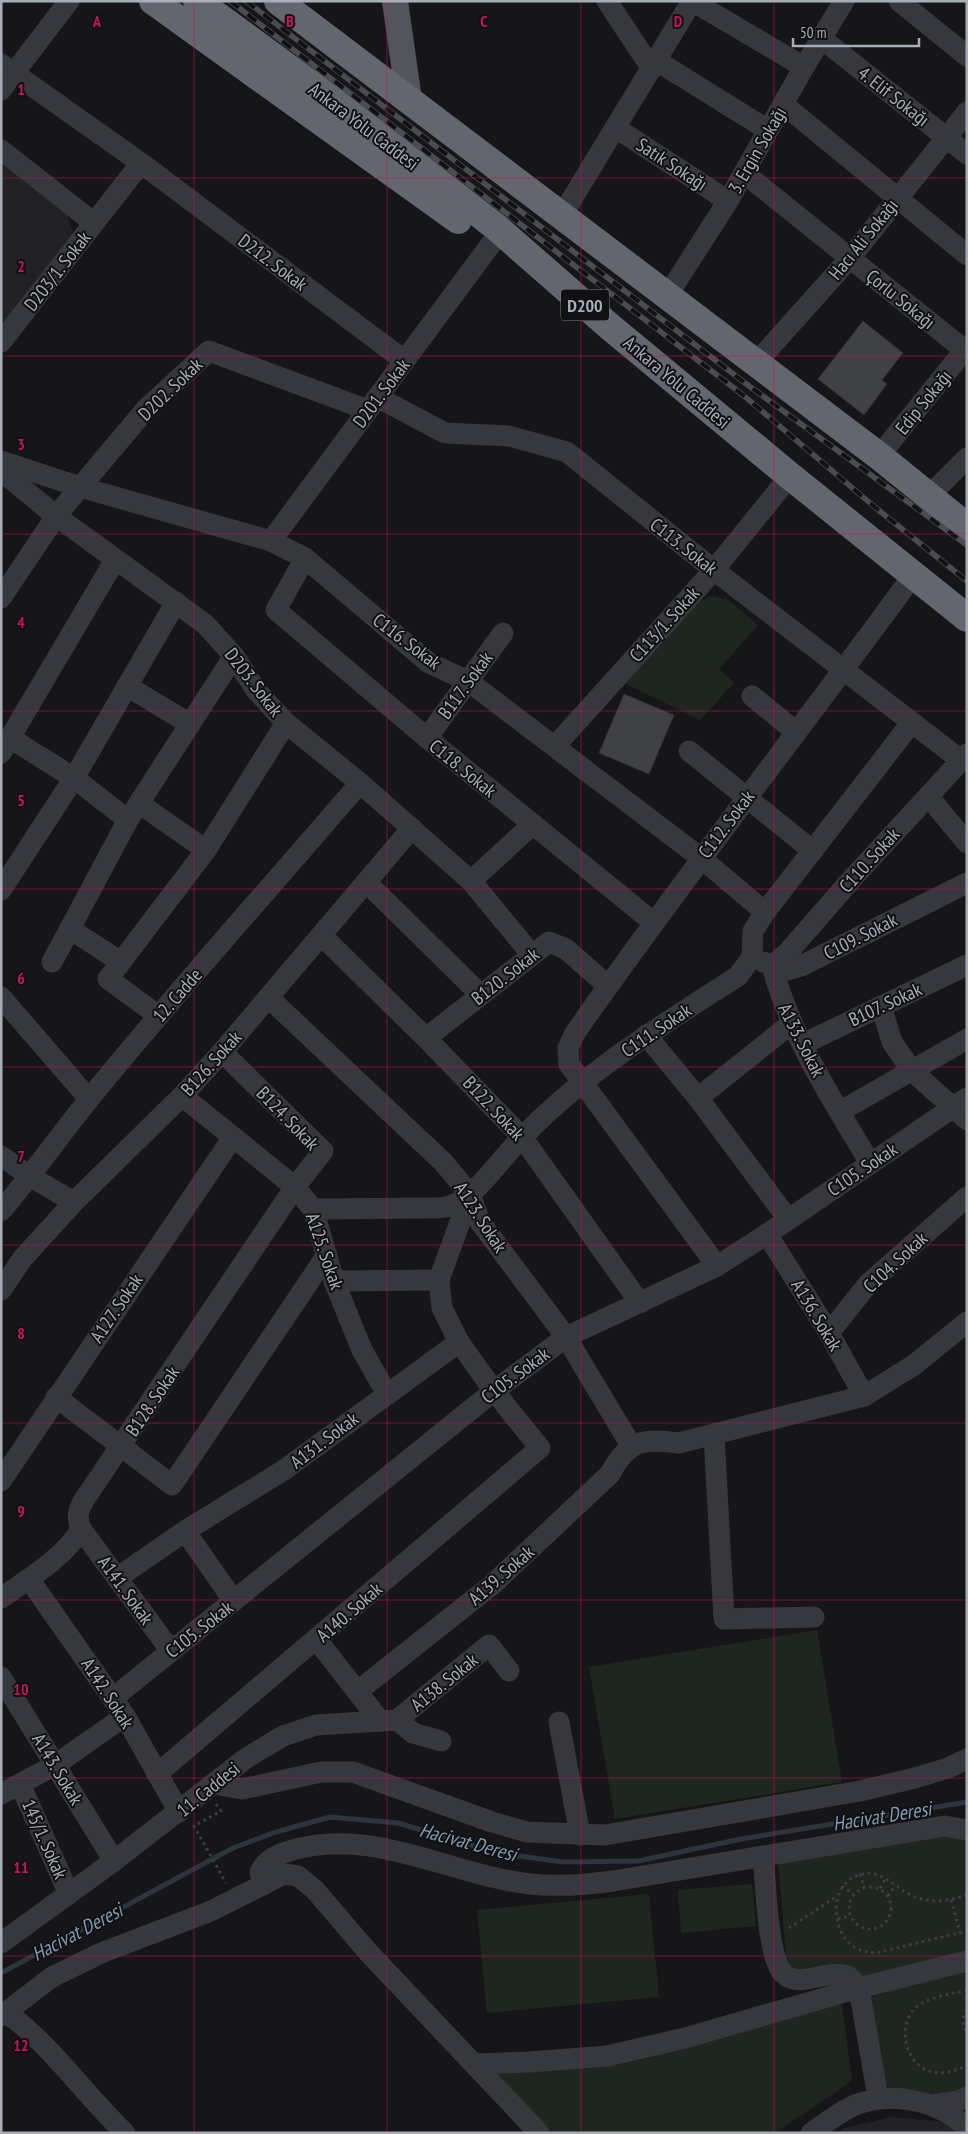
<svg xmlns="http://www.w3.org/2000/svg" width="968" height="2134" font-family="'PT Sans Narrow',sans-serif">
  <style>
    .built { fill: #222225 }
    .green { fill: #1e261f }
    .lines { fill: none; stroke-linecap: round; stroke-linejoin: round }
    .stream { stroke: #2c353c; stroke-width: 5 }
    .building { fill: #404145; stroke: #303034 }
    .path { stroke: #3d3f44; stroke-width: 3; stroke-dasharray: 2.5 4; stroke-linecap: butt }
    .minor { stroke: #37383d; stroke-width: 21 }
    .major { stroke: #53555c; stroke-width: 26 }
    .highway { stroke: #63666e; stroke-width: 28 }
    .rail-casing { stroke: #4a4c52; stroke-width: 5.5 }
    .rail { stroke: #111113; stroke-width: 4; stroke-dasharray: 11; stroke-linecap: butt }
    .grid { fill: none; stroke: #c2185b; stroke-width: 1; stroke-opacity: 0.55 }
    .labels { text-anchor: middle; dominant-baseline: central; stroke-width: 4; stroke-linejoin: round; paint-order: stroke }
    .shield { fill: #111113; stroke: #7b7e86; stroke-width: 1 }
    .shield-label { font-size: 18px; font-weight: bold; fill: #a8adb8 }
    .street-label { font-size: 19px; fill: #a8adb8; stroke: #111113 }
    .water-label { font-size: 20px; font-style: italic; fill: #7f9bb3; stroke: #111113 }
    .grid-label { font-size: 16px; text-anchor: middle; font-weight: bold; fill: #c2185b; stroke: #111113; stroke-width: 4; stroke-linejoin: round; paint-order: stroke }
  </style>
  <rect width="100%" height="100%" fill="#161618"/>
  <!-- built -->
  <g class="built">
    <polygon points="1,164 67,215 74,234 1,326"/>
    <polygon points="891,2117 938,2121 949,2125 959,2133 838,2133 844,2128"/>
  </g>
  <!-- green -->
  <g class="green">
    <polygon points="711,596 727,599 758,625 719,669 734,683 700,720 626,684 692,605"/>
    <polygon points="817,1630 842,1782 615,1819 589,1667"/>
    <polygon points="944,1835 967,1837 967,1953 865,1978 850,1967 840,1963 823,1965 799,1971 787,1966 778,1863"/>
    <polygon points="752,1884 756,1926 681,1933 678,1890"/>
    <polygon points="649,1894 659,1997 487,2013 477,1910"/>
    <path d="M967,1970V2087C942,2100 916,2091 889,2087L885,2082L871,1998L877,1993Z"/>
    <polygon points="841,1997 852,2081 775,2133 548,2133 488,2070"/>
  </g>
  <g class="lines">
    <!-- stream -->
    <polyline class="stream" points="1,1973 233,1848 276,1832 330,1817 398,1823 498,1853 563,1862 638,1861 741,1839 967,1802"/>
  </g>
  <!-- building -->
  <g class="building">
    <polygon points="863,321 903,353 882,380 887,384 864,415 818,379"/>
    <polygon points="624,694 674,715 649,774 599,753"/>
  </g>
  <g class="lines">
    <!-- path -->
    <g class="path">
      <polyline points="216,1804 221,1811 194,1826 226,1883"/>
      <polyline points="860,1874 864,1887"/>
      <polyline points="842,1886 853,1894"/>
      <circle cx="870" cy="1908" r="21"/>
      <polyline points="880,1888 886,1878"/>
      <path d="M967,1895C949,1901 929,1904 911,1895C893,1886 880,1868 859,1875C829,1884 830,1931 854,1947C861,1952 868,1952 876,1953L967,1931"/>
      <polyline points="888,1896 895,1886"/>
      <polyline points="951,1900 960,1933"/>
      <polyline points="838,1919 850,1916"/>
      <polyline points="789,1928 837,1896"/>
      <path d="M967,1990C951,1994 933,1996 919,2005C897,2020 903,2059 926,2070C940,2076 954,2071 967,2066"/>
      <path d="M967,2010C962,2018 962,2025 967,2033"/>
    </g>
    <!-- minor -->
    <g class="minor">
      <polyline points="607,1 652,69"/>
      <polyline points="899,1 967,56"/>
      <polyline points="821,38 967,154"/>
      <polyline points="657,61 768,130"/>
      <polyline points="1,64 141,163 405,361"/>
      <polyline points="1,90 69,1"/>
      <polyline points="783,104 967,255"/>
      <polyline points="616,128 728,201"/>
      <polyline points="1,150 94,223"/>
      <polyline points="744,173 967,352"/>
      <polyline points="561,217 692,1 804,67"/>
      <polyline points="667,296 728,201 804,67 844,1"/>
      <polyline points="1,342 141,163"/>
      <polyline points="756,363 850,258 967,112"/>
      <polyline points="377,397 445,433 509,436 567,452 714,570 962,761"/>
      <polyline points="879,456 967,347"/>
      <polyline points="1,461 80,487 271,541 305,558 429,663 468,681 701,858 765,912"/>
      <polyline points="1,471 56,516 205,624 234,656 256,690 286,723 360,783 471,881 532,955"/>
      <polyline points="929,496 967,458"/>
      <polyline points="271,541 491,244"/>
      <polyline points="305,558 276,610 427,738 653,922"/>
      <polyline points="1,598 56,516 146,409 209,351 368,410"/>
      <polyline points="127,686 190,724"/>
      <polyline points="752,696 796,732"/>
      <polyline points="10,738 74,778 128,820"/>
      <polyline points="427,738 503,633"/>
      <polyline points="555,746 714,570 790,476"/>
      <polyline points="689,751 813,851"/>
      <polyline points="1,753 115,560"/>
      <polyline points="928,796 967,843"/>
      <polyline points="140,804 206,850"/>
      <polyline points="471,881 533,824"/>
      <polyline points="367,883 481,995"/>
      <polyline points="1,890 74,778 176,602"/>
      <polyline points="70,929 121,962"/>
      <polyline points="322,936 426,1038 522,1137 640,1303"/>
      <polyline points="52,962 128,820 234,656"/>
      <polyline points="763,962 788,970 801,966 967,883"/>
      <polyline points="1,997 89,1099"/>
      <polyline points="269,998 443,1162 470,1194 480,1222 566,1337 632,1447"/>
      <polyline points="881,1006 892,1042 912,1071 967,1120"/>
      <polyline points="159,1016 108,979 206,850 286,723"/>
      <polyline points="646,1035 698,1098 788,1219"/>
      <polyline points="426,1038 549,942 566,949 608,986"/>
      <polyline points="803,1044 967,965"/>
      <polyline points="182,1096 295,1187 313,1209 334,1281 362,1350 387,1394"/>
      <polyline points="698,1098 792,1023"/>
      <polyline points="839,1112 967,1039"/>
      <polyline points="1,1156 31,1177 74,1202"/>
      <path d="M870,1163C833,1101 791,1037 772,966L789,951L850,881L967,754"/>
      <path d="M313,1209L431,1208C437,1208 445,1208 450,1206C474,1198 497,1164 514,1146C578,1076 659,1027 738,976L752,957L753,931L765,912L912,722"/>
      <path d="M1,1211C32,1175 60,1135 90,1098C177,991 270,888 360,783"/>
      <polyline points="767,1234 829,1333 864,1396"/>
      <path d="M717,1266L569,1064L568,1048L575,1033C684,877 802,728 914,574"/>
      <polyline points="334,1281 439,1280"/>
      <polyline points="1,1290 23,1258 74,1202 182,1096 222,1052 412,828"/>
      <polyline points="829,1333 868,1284 967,1197"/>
      <polyline points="56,1397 172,1485 327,1255"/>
      <polyline points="714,1435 724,1619 814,1617"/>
      <polyline points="1,1481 233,1137"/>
      <polyline points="81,1529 171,1651"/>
      <polyline points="185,1531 234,1601"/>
      <polyline points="117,1578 185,1531 284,1470 459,1342"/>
      <polyline points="29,1579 125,1716 179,1812"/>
      <path d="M1,1598C27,1580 66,1556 81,1529C76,1517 78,1510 84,1500L295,1187L323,1151L222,1052"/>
      <polyline points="317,1640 380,1721"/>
      <polyline points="1,1677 114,1861"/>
      <path d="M358,1691L493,1584L610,1474C628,1440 643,1438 679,1443L864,1396L914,1365L967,1322"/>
      <polyline points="113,1698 494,1391 566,1337 717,1266 767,1234 967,1098"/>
      <polyline points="397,1720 489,1645 509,1671"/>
      <polyline points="559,1722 580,1835"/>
      <polyline points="157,1774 540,1448 494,1391 459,1342 442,1308 439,1280 470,1194"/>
      <polyline points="20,1784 69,1894"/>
      <polyline points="214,1784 242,1789 321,1772 353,1772 492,1822 527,1832 605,1835 860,1791 915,1778 948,1768 967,1759"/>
      <polyline points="1,1794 55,1765 125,1716"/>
      <path d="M763,1856C766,1881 767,1956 783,1973C800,1991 828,1966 849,1977C853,1979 856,1985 859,1988L878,2097"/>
      <path d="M263,1885L260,1872C267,1859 275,1856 289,1851C370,1825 450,1875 530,1884C558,1887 585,1885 613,1881L945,1826L967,1830"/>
      <polyline points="1,1943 114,1861 245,1759 283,1736 316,1725 397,1720 413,1733 441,1741"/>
      <path d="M7,2013C52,2046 85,2095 125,2133"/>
      <polyline points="1,2016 52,1977 101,1953 211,1911 284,1874 298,1876 315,1890 368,1952 539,2133"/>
      <polyline points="476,2064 529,2062 607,2056 685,2038 859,1988 967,1961"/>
      <polyline points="932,2105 958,2101 967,2097"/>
      <path d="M811,2133C825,2124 839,2112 853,2106C891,2090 938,2100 967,2128"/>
    </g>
    <!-- major -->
    <polyline class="major" points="395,1 409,100"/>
    <!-- highway -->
    <g class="highway">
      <polyline points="153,1 458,220"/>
      <polyline points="197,1 335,102 496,227 609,326 790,476 967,618"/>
      <polyline points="278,1 879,456 967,527"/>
    </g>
    <defs>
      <g id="rail">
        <polyline points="230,1 743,395 876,508 967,581"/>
        <polyline points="246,1 749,386 967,545"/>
      </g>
    </defs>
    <!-- rail casing -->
    <use href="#rail" class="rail-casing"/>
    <!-- rail -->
    <use href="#rail" class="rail"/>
  </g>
  <!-- grid -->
  <path class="grid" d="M194,1V2133M387,1V2133M581,1V2133M774,1V2133M1,178H967M1,356H967M1,534H967M1,711H967M1,889H967M1,1067H967M1,1245H967M1,1423H967M1,1600H967M1,1778H967M1,1956H967"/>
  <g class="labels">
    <!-- shield labels -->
    <rect class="shield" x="561" y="289.5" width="48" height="31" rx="4"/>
    <g class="shield-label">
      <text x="585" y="305">D200</text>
    </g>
    <!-- street labels -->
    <g class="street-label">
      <text transform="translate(894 96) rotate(38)">4. Elif Sokağı</text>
      <text transform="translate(364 126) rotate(37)">Ankara Yolu Caddesi</text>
      <text transform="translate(757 150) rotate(-60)">3. Ergin Sokağı</text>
      <text transform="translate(672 164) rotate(33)">Satık Sokağı</text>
      <text transform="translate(863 239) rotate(-51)">Hacı Ali Sokağı</text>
      <text transform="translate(273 262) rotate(37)">D212. Sokak</text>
      <text transform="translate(57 271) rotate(-52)">D203/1. Sokak</text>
      <text transform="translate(901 299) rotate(39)">Çorlu Sokağı</text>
      <text transform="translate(677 382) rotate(40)">Ankara Yolu Caddesi</text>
      <text transform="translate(170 389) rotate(-44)">D202. Sokak</text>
      <text transform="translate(381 393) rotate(-53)">D201. Sokak</text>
      <text transform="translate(923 402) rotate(-51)">Edip Sokağı</text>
      <text transform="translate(684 546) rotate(38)">C113. Sokak</text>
      <text transform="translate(664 624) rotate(-48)">C113/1. Sokak</text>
      <text transform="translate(407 641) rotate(37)">C116. Sokak</text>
      <text transform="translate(254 682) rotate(52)">D203. Sokak</text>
      <text transform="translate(465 685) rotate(-54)">B117. Sokak</text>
      <text transform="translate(463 768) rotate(39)">C118. Sokak</text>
      <text transform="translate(726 824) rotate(-53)">C112. Sokak</text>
      <text transform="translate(869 860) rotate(-48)">C110. Sokak</text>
      <text transform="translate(860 936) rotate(-27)">C109. Sokak</text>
      <text transform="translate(505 976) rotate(-38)">B120. Sokak</text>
      <text transform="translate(177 995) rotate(-49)">12. Cadde</text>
      <text transform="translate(885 1004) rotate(-25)">B107. Sokak</text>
      <text transform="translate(656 1030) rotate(-34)">C111. Sokak</text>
      <text transform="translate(802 1040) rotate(63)">A133. Sokak</text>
      <text transform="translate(211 1063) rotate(-48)">B126. Sokak</text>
      <text transform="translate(494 1108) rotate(47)">B122. Sokak</text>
      <text transform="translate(288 1118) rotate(46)">B124. Sokak</text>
      <text transform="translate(862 1169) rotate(-34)">C105. Sokak</text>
      <text transform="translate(481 1217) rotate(57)">A123. Sokak</text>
      <text transform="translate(325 1251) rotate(71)">A125. Sokak</text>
      <text transform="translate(895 1262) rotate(-43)">C104. Sokak</text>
      <text transform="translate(116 1308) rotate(-56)">A127. Sokak</text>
      <text transform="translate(817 1315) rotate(59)">A136. Sokak</text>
      <text transform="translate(515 1375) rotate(-37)">C105. Sokak</text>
      <text transform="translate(152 1401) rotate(-56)">B128. Sokak</text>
      <text transform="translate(324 1440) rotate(-37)">A131. Sokak</text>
      <text transform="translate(501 1575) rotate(-41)">A139. Sokak</text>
      <text transform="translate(126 1590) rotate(54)">A141. Sokak</text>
      <text transform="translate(349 1612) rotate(-41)">A140. Sokak</text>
      <text transform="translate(199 1629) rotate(-38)">C105. Sokak</text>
      <text transform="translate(444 1682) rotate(-39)">A138. Sokak</text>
      <text transform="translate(108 1693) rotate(57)">A142. Sokak</text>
      <text transform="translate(58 1769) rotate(59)">A143. Sokak</text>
      <text transform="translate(208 1789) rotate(-39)">11. Caddesi</text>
      <text transform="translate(45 1839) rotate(66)">145/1. Sokak</text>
    </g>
    <!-- water labels -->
    <g class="water-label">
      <text transform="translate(882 1816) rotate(-9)">Hacivat Deresi</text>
      <text transform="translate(468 1842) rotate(15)">Hacivat Deresi</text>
      <text transform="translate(77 1932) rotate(-28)">Hacivat Deresi</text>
    </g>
  </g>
  <g class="grid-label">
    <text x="97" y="27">A</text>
    <text x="290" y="27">B</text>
    <text x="484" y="27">C</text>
    <text x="678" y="27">D</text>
    <text x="21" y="95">1</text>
    <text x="21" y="272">2</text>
    <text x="21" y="450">3</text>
    <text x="21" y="628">4</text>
    <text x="21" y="806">5</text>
    <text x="21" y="984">6</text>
    <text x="21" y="1162">7</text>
    <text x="21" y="1339">8</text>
    <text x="21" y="1517">9</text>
    <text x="21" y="1695">10</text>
    <text x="21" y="1873">11</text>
    <text x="21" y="2051">12</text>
  </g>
  <!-- border -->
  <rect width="968" height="2134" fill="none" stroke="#a8adb8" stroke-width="5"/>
  <!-- scale -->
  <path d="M793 38v8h126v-8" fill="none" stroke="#a8adb8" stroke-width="2.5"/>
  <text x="800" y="38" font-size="15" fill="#a8adb8" stroke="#111113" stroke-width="4" paint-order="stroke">50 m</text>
</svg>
